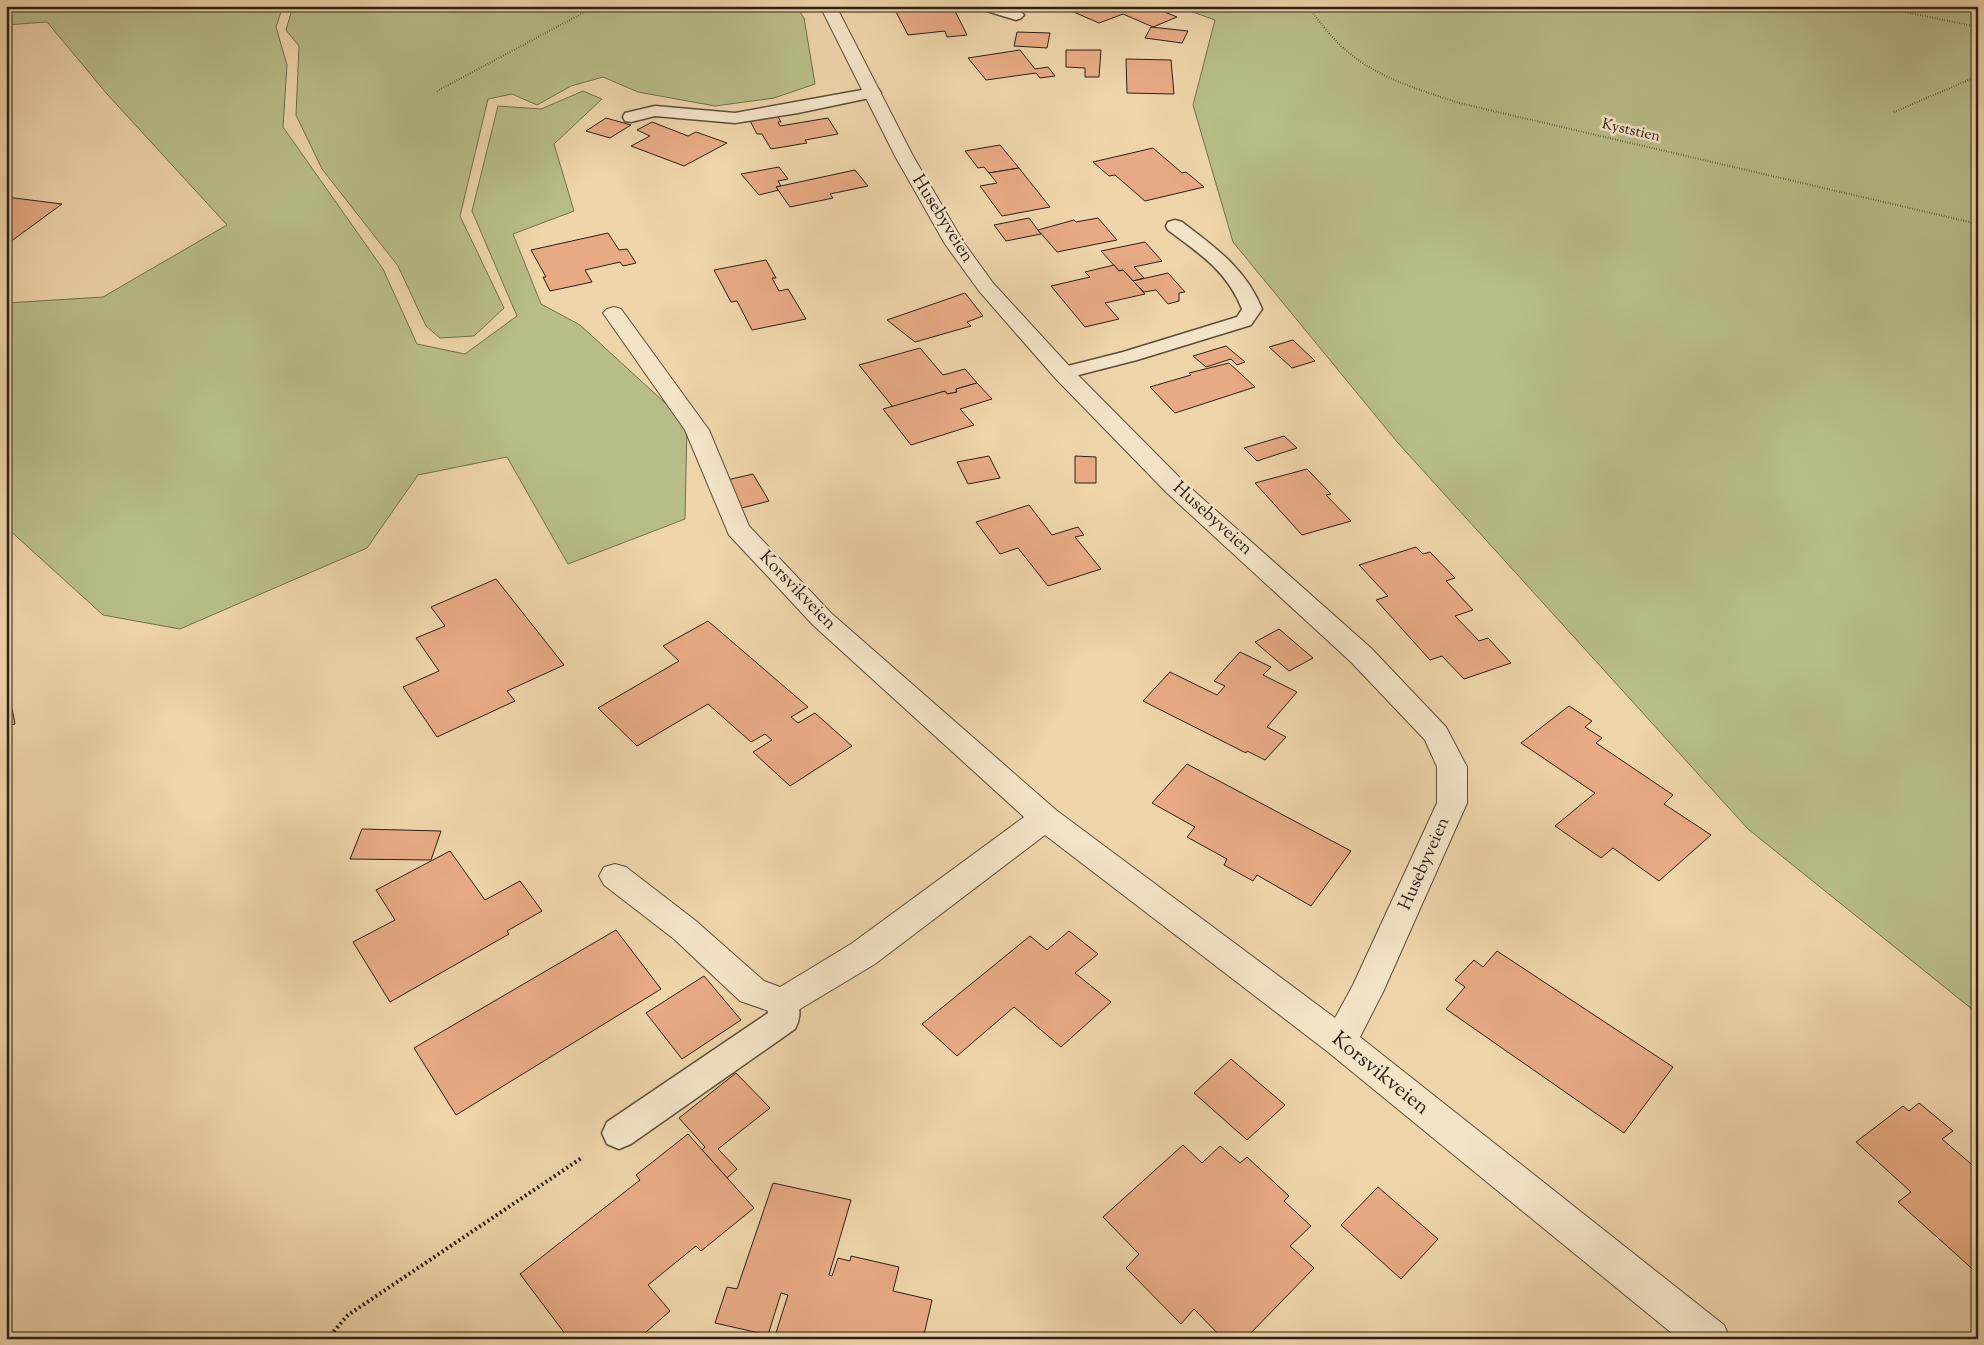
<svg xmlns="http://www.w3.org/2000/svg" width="1984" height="1345" font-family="'Sorts Mill Goudy',serif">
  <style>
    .green { fill: #b8bd88; stroke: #726e4e }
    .building { fill: #e7aa84; stroke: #2c2015 }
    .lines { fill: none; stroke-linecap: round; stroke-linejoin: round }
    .service-casing { stroke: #5c4d3a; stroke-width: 3 }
    .minor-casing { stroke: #5c4d3a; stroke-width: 2 }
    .path-far1 { stroke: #2c2015; stroke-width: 2; stroke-dasharray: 0.5 2; stroke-linecap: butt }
    .path { stroke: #2c2015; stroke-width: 4; stroke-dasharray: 2 3; stroke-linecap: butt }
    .service { fill: #f3e3c7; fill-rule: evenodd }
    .minor { fill: #f3e3c7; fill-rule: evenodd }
    .labels { text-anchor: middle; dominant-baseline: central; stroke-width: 5; stroke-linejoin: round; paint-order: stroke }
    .far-street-label { font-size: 15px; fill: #2c2015; stroke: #f3e3c7 }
    .street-label { font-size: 18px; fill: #2c2015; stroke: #f3e3c7 }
    .near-street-label { font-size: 21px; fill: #2c2015; stroke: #f3e3c7 }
  </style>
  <rect width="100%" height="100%" fill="#edd4a9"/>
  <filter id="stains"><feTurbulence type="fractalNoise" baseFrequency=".004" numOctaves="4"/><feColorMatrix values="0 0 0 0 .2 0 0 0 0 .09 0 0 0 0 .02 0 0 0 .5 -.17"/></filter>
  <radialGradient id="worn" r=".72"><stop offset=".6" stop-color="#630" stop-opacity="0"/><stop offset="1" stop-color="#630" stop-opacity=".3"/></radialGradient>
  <!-- green -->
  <g class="green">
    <polygon points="6,6 283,6 276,27 287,65 283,127 383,269 417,344 465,354 517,316 472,211 498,106 541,109 583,91 602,99 554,144 574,211 513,234 541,304 580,325 687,423 685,519 568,564 507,457 418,475 367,548 180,629 103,615 6,527 6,303 103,297 227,225 107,94 47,22 6,25"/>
    <polygon points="293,6 796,6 804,18 815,84 774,98 715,106 638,92 603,77 571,86 537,105 512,94 488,99 460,216 504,308 474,336 440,338 426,326 398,266 322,169 296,115 299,46 286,30"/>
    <polygon points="1176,6 1978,6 1978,1014 1748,829 1398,443 1233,242 1193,105 1215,20"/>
  </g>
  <!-- building -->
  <g class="building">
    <polygon points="887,6 953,7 967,35 947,37 945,31 908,35 894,8 889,9"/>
    <polygon points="1079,6 1150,6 1177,17 1153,27 1123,14 1099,23 1069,10"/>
    <polygon points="1151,27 1188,31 1182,43 1145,38"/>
    <polygon points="1017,32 1050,33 1047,48 1014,46"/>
    <polygon points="1020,50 1035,69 1048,67 1055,76 1040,78 1036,73 986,80 968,58"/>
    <polygon points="1066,50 1101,50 1099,77 1085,77 1085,68 1066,67"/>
    <polygon points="1126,59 1171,60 1174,94 1127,93"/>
    <polygon points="777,115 781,122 778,122 780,126 828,118 838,134 805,140 807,143 771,149 762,134 757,134 749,119"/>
    <polygon points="606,118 631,125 610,138 586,131"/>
    <polygon points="652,122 688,136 696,132 727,143 684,166 631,146 650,136 637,130"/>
    <polygon points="1000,145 1019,168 989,173 984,167 978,168 965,151"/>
    <polygon points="1153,148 1182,173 1186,172 1204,187 1145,201 1115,175 1109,176 1093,162"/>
    <polygon points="779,167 788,179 778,181 781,186 776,187 779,190 759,195 741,174"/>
    <polygon points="1019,168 1050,207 1002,216 980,186 997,183 989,173"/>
    <polygon points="855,170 868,186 830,194 833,198 790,207 776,187"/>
    <polygon points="6,197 62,204 6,245"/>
    <polygon points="1029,218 1041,234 1006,241 994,225"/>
    <polygon points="1098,218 1117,240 1057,252 1038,230 1074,220 1076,222"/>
    <polygon points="608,233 619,250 627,249 636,263 623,266 620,262 585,270 592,282 550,291 543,277 546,277 531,250"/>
    <polygon points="1145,242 1162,261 1134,267 1144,278 1133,281 1123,270 1119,271 1101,251"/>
    <polygon points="766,260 776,278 772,278 779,291 788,289 806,319 752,330 737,301 731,302 714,270"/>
    <polygon points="1114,265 1119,271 1123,270 1145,294 1105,303 1119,319 1085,327 1051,286 1090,277 1085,272"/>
    <polygon points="1168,273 1185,292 1179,293 1179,301 1168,304 1156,290 1144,292 1133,281"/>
    <polygon points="965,293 983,316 967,322 971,326 915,342 887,320"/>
    <polygon points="1293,340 1315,361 1292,368 1269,347"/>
    <polygon points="1226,346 1245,362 1237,365 1231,359 1206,367 1193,356"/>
    <polygon points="920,348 943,375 965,369 977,383 956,389 957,392 947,394 945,391 893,407 859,365"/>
    <polygon points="1229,363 1255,387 1175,413 1150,387 1191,375 1189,373"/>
    <polygon points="977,383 992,399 960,409 974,425 911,445 883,409 945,391 947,394 957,392 956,389"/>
    <polygon points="1284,436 1297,448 1257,461 1244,448"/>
    <polygon points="989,456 1000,478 968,484 957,462"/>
    <polygon points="1075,456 1096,457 1096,483 1075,483"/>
    <polygon points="1307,469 1331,494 1326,495 1351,521 1302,535 1255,483"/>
    <polygon points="753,474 769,501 742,508 727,480"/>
    <polygon points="1029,505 1052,535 1078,527 1084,535 1075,537 1101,569 1048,586 1018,548 1000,554 976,522"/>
    <polygon points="1416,547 1423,554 1430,552 1455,578 1446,581 1473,610 1455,616 1479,641 1488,638 1511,663 1464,679 1442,656 1430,660 1376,600 1388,596 1359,565"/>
    <polygon points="496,579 564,665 507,691 515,701 437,737 403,687 439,671 416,638 445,626 431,607"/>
    <polygon points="708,621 808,707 791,717 798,723 815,713 852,746 790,786 753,752 772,740 765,734 751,742 708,704 637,746 598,708 679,661 663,646"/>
    <polygon points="1279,629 1313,658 1289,671 1255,642"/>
    <polygon points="1240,652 1271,667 1263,675 1297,692 1267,727 1286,737 1265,760 1247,751 1246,753 1143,701 1170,672 1217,695 1225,686 1214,681"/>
    <polygon points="1569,706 1592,721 1585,727 1602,738 1596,743 1673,795 1664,804 1711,835 1659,881 1613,848 1601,858 1555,826 1595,793 1521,743"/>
    <polygon points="12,708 15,724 6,726 6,710"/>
    <polygon points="1187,764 1351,851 1311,906 1257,875 1253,881 1224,865 1227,859 1187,837 1195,827 1152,803"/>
    <polygon points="362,829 441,831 431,860 350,859"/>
    <polygon points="450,851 485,900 520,881 542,911 507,931 509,934 390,1002 353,942 395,920 376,890"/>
    <polygon points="616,930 661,989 456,1115 414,1048"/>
    <polygon points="1069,931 1098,954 1075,973 1111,1002 1061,1047 1014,1007 957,1056 922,1024 1030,936 1047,950"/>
    <polygon points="1497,951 1673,1067 1624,1133 1446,1009 1465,987 1455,980 1474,960 1483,967"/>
    <polygon points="704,976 741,1020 682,1059 646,1013"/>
    <polygon points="1231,1059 1285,1105 1247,1140 1194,1093"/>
    <polygon points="736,1073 770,1108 718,1149 737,1169 727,1178 702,1150 705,1147 679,1118"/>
    <polygon points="1919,1103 1953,1131 1942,1139 1978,1170 1978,1274 1898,1202 1911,1192 1856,1142 1903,1106 1909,1111"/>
    <polygon points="688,1134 754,1208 701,1251 696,1246 648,1285 670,1311 638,1339 569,1339 520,1274 640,1180 636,1175"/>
    <polygon points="1183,1145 1202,1163 1220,1146 1240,1163 1247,1157 1289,1196 1284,1201 1311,1226 1290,1246 1314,1268 1245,1339 1223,1339 1194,1309 1181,1324 1126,1268 1139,1254 1103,1217"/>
    <polygon points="773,1183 851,1200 829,1275 832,1276 838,1258 850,1261 851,1256 899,1267 893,1291 932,1300 923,1339 774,1339 788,1295 781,1293 768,1335 715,1323 727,1287 737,1289"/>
    <polygon points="1378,1187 1438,1239 1401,1279 1341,1225"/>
  </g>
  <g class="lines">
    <defs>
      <g id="service">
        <path d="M978,6C991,6 1014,4 1024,15L1021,18L1016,20L980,9Z"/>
        <polygon points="873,88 879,90 881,93 879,96 798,113 735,123 655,116 631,122 625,121 623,117 625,113 655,106 735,113"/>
        <path d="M1175,220L1182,222C1215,247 1246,269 1262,309L1251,325L1137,360L1063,379L1056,377L1052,373L1056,369L1123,352L1237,317L1242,309C1227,271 1200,254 1168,230L1166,226L1168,222Z"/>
        <path d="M783,988L794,992C800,1005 802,1016 795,1029L631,1144L619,1149L607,1144L602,1133L607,1122L768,1013L767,1002L772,992Z"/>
      </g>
      <polygon id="minor" points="820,6 836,6 913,156 964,243 993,283 1071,368 1185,483 1371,648 1446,727 1467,767 1467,803 1383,992 1360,1037 1724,1325 1730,1339 1679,1339 1328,1052 1045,835 875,964 795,1012 783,1016 740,1001 674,939 604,885 599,876 604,867 615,864 626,867 696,921 764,981 780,987 851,944 1024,817 813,625 729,535 685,430 603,313 607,309 614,307 621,309 709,430 749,526 831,613 1056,810 1335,1018 1353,985 1437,803 1437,767 1425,740 1351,662 1167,493 1055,378 979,291 945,244 895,156"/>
    </defs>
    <!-- service casing -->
    <use href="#service" class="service-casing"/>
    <!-- minor casing -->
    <use href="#minor" class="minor-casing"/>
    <!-- path-far1 -->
    <g class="path-far1">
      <path d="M1307,6C1322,25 1337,45 1357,59C1387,81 1424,91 1459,103L1978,224"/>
      <polyline points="1876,6 1978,27"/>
      <polyline points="437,91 596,6"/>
      <polyline points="1894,112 1978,76"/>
    </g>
    <!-- path -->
    <polyline class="path" points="327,1339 348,1315 583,1157"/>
    <!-- service -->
    <use href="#service" class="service"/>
    <!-- minor -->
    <use href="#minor" class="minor"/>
  </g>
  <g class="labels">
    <!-- far-street labels -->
    <g class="far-street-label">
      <text transform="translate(1631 131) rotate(13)">Kyststien</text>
    </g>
    <!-- street labels -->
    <g class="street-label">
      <text transform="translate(942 219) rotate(58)">Husebyveien</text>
      <text transform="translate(1212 519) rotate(42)">Husebyveien</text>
      <text transform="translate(797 591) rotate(46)">Korsvikveien</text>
      <text transform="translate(1425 864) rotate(-66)">Husebyveien</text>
    </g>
    <!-- near-street labels -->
    <g class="near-street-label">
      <text transform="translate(1380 1074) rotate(39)">Korsvikveien</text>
    </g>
  </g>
  <!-- margin -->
  <rect width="1984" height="1345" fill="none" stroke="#edd4a9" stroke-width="25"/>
  <rect x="8" y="8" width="1969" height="1330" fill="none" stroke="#2c2015" stroke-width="2.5"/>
  <rect x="12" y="12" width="1959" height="1320" fill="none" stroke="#2c2015"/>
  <rect width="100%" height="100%" filter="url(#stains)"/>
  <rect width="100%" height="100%" fill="url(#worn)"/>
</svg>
